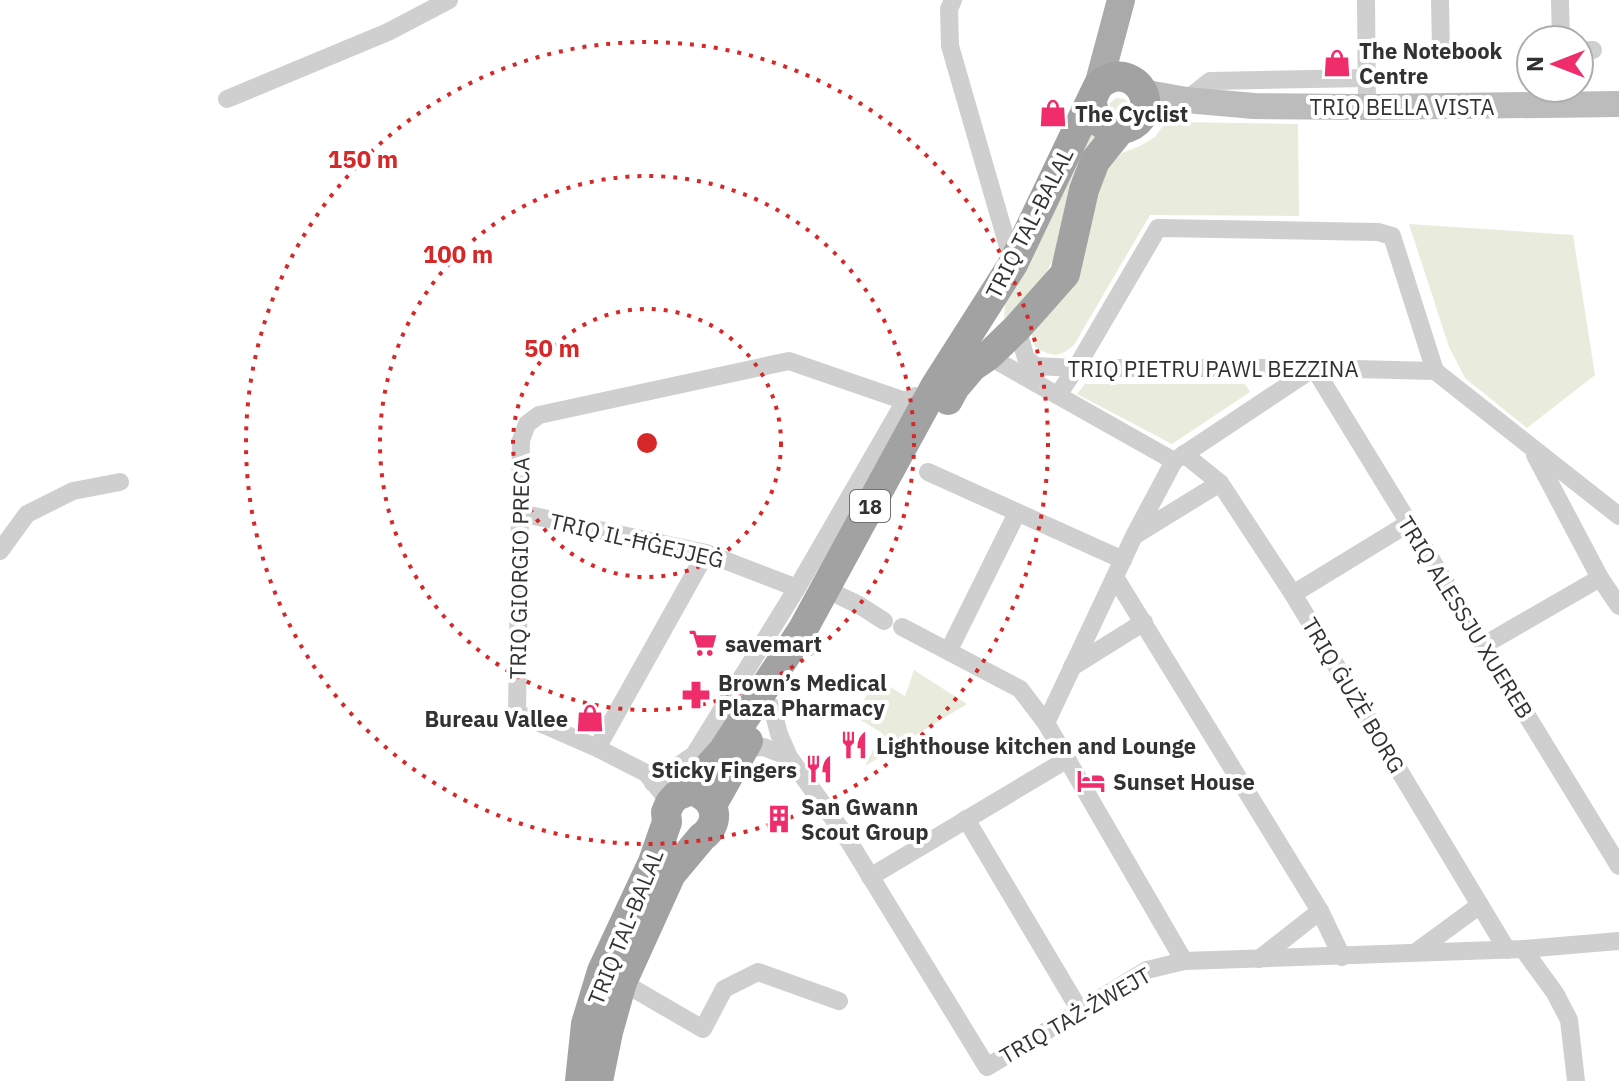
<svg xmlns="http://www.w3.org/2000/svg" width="1619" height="1081" font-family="'IBM Plex Sans',sans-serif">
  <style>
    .green { fill: #e9ecdd }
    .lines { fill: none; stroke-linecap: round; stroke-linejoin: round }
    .minor { stroke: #cfcfcf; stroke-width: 18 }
    .secondary { stroke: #bcbcbc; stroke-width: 26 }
    .primary { stroke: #aaa; stroke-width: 28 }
    .trunk { stroke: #a2a2a2; stroke-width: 30 }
    .ring { fill: none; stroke: #d62828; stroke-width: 4; stroke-dasharray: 4 8 }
    .labels { text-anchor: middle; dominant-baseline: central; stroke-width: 8; stroke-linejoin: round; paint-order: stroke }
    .shield { fill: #fff; stroke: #707070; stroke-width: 2 }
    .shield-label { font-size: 20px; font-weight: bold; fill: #323232 }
    .poi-label { font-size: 22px; font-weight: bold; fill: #323232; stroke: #fff; text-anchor: start }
    .street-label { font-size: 22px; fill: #323232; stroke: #fff }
    .centre { fill: #d62828; stroke: #fff; stroke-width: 4 }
    .ring-label { font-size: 24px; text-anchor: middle; font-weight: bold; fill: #d62828; stroke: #fff; stroke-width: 8; stroke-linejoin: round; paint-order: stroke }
  </style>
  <rect width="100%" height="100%" fill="#fff"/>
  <!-- green -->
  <g class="green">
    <polygon points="1116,98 1125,99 1131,106 1123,122 1108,109 1110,103"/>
    <path d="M1173,122L1298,124L1299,216L1150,215L1074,345C1059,358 1052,357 1035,347L1031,332L1086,229L1105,168L1122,153L1140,146L1155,137L1162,127Z"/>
    <polygon points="1090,125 1104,135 1053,260 1036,291 1004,324 1005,302"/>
    <polygon points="1409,224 1573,235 1595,375 1527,428 1465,378 1449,347"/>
    <polygon points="1085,384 1245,384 1250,392 1172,444 1077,394"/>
    <polygon points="914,670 967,704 865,766 882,733 854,716 877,679 905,696"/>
  </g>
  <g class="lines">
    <!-- minor -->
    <g class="minor">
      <polyline points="953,0 949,9 950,46 1013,264"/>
      <polyline points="1366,0 1367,107"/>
      <polyline points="1440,0 1441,50"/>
      <polyline points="1560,0 1561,40"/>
      <polyline points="1579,51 1593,50"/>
      <polyline points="227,99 388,32 449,0"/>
      <polyline points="1186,100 1210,81 1366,78"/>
      <polyline points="1017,328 1026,358 1035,366 1076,368 1314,368 1435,371"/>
      <polyline points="988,356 1174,461"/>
      <polyline points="1314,368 1619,866"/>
      <polyline points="1058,395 1076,368 1158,228 1378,232 1392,236 1435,371 1619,516"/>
      <polyline points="1184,454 1220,483 1293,594 1507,950"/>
      <polyline points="1535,455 1600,578 1619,606"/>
      <polyline points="928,472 1123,560"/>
      <polyline points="520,513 706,553 797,588"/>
      <polyline points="1137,534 1220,483"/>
      <polyline points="0,551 27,514 73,491 120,482"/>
      <polyline points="1115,577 1320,911 1342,957"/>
      <polyline points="1293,594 1409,523"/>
      <polyline points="840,596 859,605 884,621"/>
      <polyline points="902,627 1020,689 1046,723 1184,961"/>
      <polyline points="1484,645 1600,578"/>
      <polyline points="949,650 1017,513"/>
      <polyline points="1072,667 1144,622"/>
      <polyline points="772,707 779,734 789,757 845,835 987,1067 1147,970 1184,961 1523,949 1619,941"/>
      <polyline points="1046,723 1134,536 1174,461 1314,368"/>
      <polyline points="597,748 706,553"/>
      <polyline points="744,748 764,747 789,757"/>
      <polyline points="653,783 694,755 797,588 905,401 915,396"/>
      <polyline points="670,803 646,773 597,748 517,713 521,440 527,424 539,415 789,361 905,401 920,414"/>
      <polyline points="966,819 1079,1009"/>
      <polyline points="870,877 1066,760"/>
      <polyline points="1523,949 1555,993 1569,1020 1576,1081"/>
      <polyline points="1416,952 1480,905"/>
      <polyline points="1259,959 1320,911"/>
      <polyline points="622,982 703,1029 724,989 758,972 839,1001"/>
    </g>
    <!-- secondary -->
    <polyline class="secondary" points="1142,92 1186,100 1254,106 1367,107 1619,104"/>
    <!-- primary -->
    <polyline class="primary" points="1098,86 1121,0"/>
    <!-- trunk -->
    <g class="trunk">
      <polyline points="948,400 955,387 972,367 988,356 1017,328 1065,274 1084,190 1095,161 1120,130"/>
      <polyline points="712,805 748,741"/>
      <path d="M580,1081L586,1024L602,971L653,862L667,822L666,812L670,803L676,796L686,792L723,751L803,629L936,385L1013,264L1098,86C1106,79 1115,74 1127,78C1135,81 1141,87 1144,95C1155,133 1092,146 1092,99"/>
      <path d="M598,1081L608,1032L622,982L671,874L702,837C719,825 718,804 700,794"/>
    </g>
  </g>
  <!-- distance rings -->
  <g class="ring">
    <circle cx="647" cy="443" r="134"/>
    <circle cx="647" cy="443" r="267"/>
    <circle cx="647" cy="443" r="401"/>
  </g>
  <!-- icons -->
  <defs>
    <symbol id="shop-bare" viewBox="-9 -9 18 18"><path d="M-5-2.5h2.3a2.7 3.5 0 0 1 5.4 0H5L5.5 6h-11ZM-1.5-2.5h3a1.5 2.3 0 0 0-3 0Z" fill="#f02d6b" stroke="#fff" stroke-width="2.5" paint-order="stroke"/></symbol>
    <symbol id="supermarket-bare" viewBox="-9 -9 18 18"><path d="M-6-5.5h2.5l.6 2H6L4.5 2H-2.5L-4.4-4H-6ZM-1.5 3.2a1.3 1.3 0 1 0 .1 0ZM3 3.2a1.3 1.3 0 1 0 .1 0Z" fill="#f02d6b" stroke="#fff" stroke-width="2.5" paint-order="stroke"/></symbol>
    <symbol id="pharmacy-bare" viewBox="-9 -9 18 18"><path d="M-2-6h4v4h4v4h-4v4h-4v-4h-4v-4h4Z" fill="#f02d6b" stroke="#fff" stroke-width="2.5" paint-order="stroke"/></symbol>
    <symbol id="restaurant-bare" viewBox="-9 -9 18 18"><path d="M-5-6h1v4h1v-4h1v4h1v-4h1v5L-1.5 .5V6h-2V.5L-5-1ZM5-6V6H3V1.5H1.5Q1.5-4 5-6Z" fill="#f02d6b" stroke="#fff" stroke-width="2.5" paint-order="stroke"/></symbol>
    <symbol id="hotel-bare" viewBox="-9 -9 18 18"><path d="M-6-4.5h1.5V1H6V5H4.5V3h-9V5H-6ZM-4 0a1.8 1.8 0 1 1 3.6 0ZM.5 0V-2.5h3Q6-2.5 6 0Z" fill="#f02d6b" stroke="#fff" stroke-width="2.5" paint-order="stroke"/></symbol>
    <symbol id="building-bare" viewBox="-9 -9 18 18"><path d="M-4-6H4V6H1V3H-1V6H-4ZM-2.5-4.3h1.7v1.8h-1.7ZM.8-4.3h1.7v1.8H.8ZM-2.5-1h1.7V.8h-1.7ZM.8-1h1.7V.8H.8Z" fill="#f02d6b" stroke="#fff" stroke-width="2.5" paint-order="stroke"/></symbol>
  </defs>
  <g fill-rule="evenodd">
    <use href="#shop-bare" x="1317" y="43" width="40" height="40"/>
    <use href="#shop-bare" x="1033" y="93" width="40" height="40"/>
    <use href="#supermarket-bare" x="683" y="623" width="40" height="40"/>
    <use href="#pharmacy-bare" x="676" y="675" width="40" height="40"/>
    <use href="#shop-bare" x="570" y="698" width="40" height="40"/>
    <use href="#restaurant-bare" x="834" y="725" width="40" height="40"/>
    <use href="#restaurant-bare" x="799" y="749" width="40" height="40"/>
    <use href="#hotel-bare" x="1071" y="761" width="40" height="40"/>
    <use href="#building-bare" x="759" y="799" width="40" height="40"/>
  </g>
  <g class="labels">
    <!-- shield labels -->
    <rect class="shield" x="850" y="490" width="40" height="32" rx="6"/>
    <g class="shield-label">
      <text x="870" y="506">18</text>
    </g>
    <!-- poi labels -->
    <g class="poi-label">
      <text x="1359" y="50">The Notebook<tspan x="1359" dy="25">Centre</tspan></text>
      <text x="1075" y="113">The Cyclist</text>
      <text x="725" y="643">savemart</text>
      <text x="718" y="682">Brown’s Medical<tspan x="718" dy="25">Plaza Pharmacy</tspan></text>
      <text x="568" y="718" text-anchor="end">Bureau Vallee</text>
      <text x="876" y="745">Lighthouse kitchen and Lounge</text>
      <text x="797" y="769" text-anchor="end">Sticky Fingers</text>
      <text x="1113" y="781">Sunset House</text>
      <text x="801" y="806">San Gwann<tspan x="801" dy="25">Scout Group</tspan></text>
    </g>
    <!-- street labels -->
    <g class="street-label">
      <text x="1402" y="106">TRIQ BELLA VISTA</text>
      <text transform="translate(1029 223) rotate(-63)">TRIQ TAL-BALAL</text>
      <text x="1213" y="368">TRIQ PIETRU PAWL BEZZINA</text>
      <text transform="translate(637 540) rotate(13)">TRIQ IL-ĦĠEJJEĠ</text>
      <text transform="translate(519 568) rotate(-89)">TRIQ GIORGIO PRECA</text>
      <text transform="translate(1466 617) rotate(58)">TRIQ ALESSJU XUEREB</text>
      <text transform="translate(1354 695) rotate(59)">TRIQ ĠUŻÈ BORG</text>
      <text transform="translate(625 927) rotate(-68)">TRIQ TAL-BALAL</text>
      <text transform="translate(1075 1015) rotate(-30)">TRIQ TAŻ-ŻWEJT</text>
    </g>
  </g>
  <circle cx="647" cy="443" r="12" class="centre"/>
  <g class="ring-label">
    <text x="363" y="168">150 m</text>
    <text x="458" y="263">100 m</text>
    <text x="552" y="357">50 m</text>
  </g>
  <!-- north arrow -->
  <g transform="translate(1555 64) rotate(270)"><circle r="38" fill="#ffffff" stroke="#adadad" stroke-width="2"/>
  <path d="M0-6L14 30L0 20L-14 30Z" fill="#f02d6b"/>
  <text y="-12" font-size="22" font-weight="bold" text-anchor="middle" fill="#323232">N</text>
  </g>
</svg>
